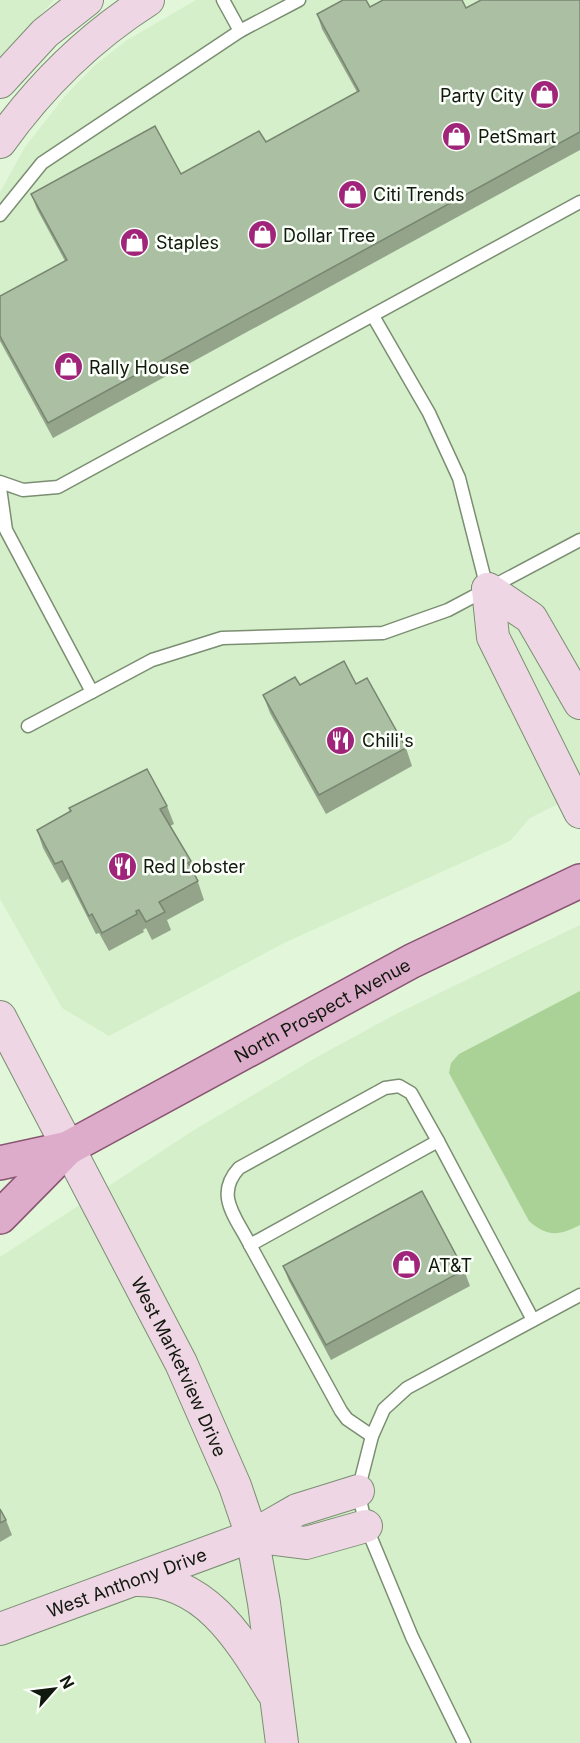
<svg xmlns="http://www.w3.org/2000/svg" width="580" height="1743" font-family="Inter,sans-serif">
  <style>
    .built { fill: #d5efca }
    .water { fill: #aad297 }
    .lines { fill: none; stroke-linecap: round; stroke-linejoin: round }
    .lane-casing { stroke: #7b8e72; stroke-width: 15 }
    .secondary-casing { stroke: #7b8e72; stroke-width: 34 }
    .primary-casing { stroke: #885472; stroke-width: 36 }
    .lane { stroke: #fff; stroke-width: 12 }
    .secondary { stroke: #eed6e5; stroke-width: 32 }
    .primary { stroke: #deaccb; stroke-width: 33 }
    .wall { fill: #93a48b }
    .building { fill: #abbfa2; stroke: #788671; stroke-width: 1.5 }
    .labels { text-anchor: middle; dominant-baseline: central; stroke-width: 5; stroke-linejoin: round; paint-order: stroke }
    .poi-label { font-size: 18px; fill: #11180d; stroke: #fafff8; text-anchor: start }
    .street-label { font-size: 18px; fill: #11180d; stroke: #fafff8 }
  </style>
  <rect width="100%" height="100%" fill="#e2f7d9"/>
  <!-- built -->
  <g class="built">
    <polygon points="0,0 54,0 0,59"/>
    <polygon points="196,0 580,0 580,793 530,818 510,841 284,943 109,1036 62,1008 0,899 0,192 25,147 65,96 94,66 127,40"/>
    <polygon points="580,925 580,1743 0,1743 0,1257 194,1130 317,1057 394,1015"/>
  </g>
  <!-- water -->
  <path class="water" d="M580,991V1225C559,1236 547,1237 529,1221L449,1073L451,1063L459,1054Z"/>
  <g class="lines">
    <defs>
      <g id="lane">
        <polyline points="223,0 240,31"/>
        <polyline points="0,215 42,163 240,31 299,0"/>
        <polyline points="373,316 429,413 459,478 487,588"/>
        <polyline points="0,482 23,490 58,487 580,202"/>
        <polyline points="0,488 6,530 92,692 152,660 222,638 383,633 448,610 580,540"/>
        <polyline points="28,726 92,692"/>
        <path d="M250,1245C236,1217 214,1195 239,1168L385,1088L399,1086L411,1093L438,1141"/>
        <polyline points="372,1436 347,1419 341,1411 250,1245 438,1141 533,1320"/>
        <polyline points="464,1743 412,1637 366,1526 358,1491 372,1436 384,1409 407,1388 580,1295"/>
      </g>
      <g id="secondary">
        <polyline points="0,82 45,33 87,0"/>
        <path d="M0,142C40,86 90,37 148,0"/>
        <polyline points="488,589 493,637 580,812"/>
        <polyline points="488,589 531,618 580,703"/>
        <path id="s1" d="M0,1017L181,1363L235,1486L252,1536L264,1603L282,1743"/>
        <polyline points="252,1536 306,1543 366,1526"/>
        <path d="M138,1580C206,1580 240,1639 272,1691"/>
        <path id="s2" d="M0,1629L252,1536L297,1510L358,1491"/>
      </g>
      <g id="primary">
        <polyline points="0,1163 68,1148"/>
        <path id="s3" d="M0,1217L68,1148L412,961L580,881"/>
      </g>
    </defs>
    <!-- lane casing -->
    <use href="#lane" class="lane-casing"/>
    <!-- secondary casing -->
    <use href="#secondary" class="secondary-casing"/>
    <!-- primary casing -->
    <use href="#primary" class="primary-casing"/>
    <!-- lane -->
    <use href="#lane" class="lane"/>
    <!-- secondary -->
    <use href="#secondary" class="secondary"/>
    <!-- primary -->
    <use href="#primary" class="primary"/>
  </g>
  <!-- wall -->
  <g class="wall">
    <polygon points="580,0 580,150 53,438 0,341 0,296 65,261 37,209 31,194 181,174 266,142 357,92 322,29 317,14 370,7 466,8"/>
    <polygon points="356,684 406,748 412,766 326,814 270,713 263,695 300,685"/>
    <polygon points="167,806 174,824 170,826 191,861 204,900 167,920 171,930 152,940 146,928 143,930 144,932 109,951 99,933 96,934 68,879 62,883 43,848 37,830 70,812 69,808"/>
    <polygon points="283,1266 464,1270 470,1286 331,1360 289,1281"/>
    <polygon points="0,1509 6,1520 12,1535 0,1542"/>
  </g>
  <!-- building -->
  <g class="building">
    <polygon points="343,0 366,0 370,7 383,0 462,0 466,8 481,0 580,0 580,132 48,423 0,336 0,296 67,260 31,194 155,126 181,174 259,131 266,142 359,91 317,14"/>
    <polygon points="344,661 356,684 367,678 406,748 319,795 263,695 295,677 300,685"/>
    <polygon points="147,769 167,806 160,809 191,861 188,863 198,881 159,902 165,912 146,922 139,910 136,911 137,914 102,933 92,914 89,916 62,861 55,864 37,830 71,811 69,808"/>
    <polygon points="422,1191 464,1270 326,1345 283,1266"/>
    <polygon points="0,1509 6,1520 0,1523"/>
  </g>
  <!-- icons -->
  <defs>
    <symbol id="shop-disc" viewBox="-11 -11 22 22"><circle r="9.5" fill="#a0257a" stroke="#fafff8"/><path d="M-5-2.5h2.3a2.7 3.5 0 0 1 5.4 0H5L5.5 6h-11ZM-1.5-2.5h3a1.5 2.3 0 0 0-3 0Z" fill="#fff"/></symbol>
    <symbol id="restaurant-disc" viewBox="-11 -11 22 22"><circle r="9.5" fill="#a0257a" stroke="#fafff8"/><path d="M-5-6h1v4h1v-4h1v4h1v-4h1v5L-1.5 .5V6h-2V.5L-5-1ZM5-6V6H3V1.5H1.5Q1.5-4 5-6Z" fill="#fff"/></symbol>
  </defs>
  <g fill-rule="evenodd">
    <use href="#shop-disc" x="528" y="78" width="33" height="33"/>
    <use href="#shop-disc" x="440" y="120" width="33" height="33"/>
    <use href="#shop-disc" x="336" y="178" width="33" height="33"/>
    <use href="#shop-disc" x="246" y="218" width="33" height="33"/>
    <use href="#shop-disc" x="118" y="226" width="33" height="33"/>
    <use href="#shop-disc" x="52" y="350" width="33" height="33"/>
    <use href="#restaurant-disc" x="324" y="724" width="33" height="33"/>
    <use href="#restaurant-disc" x="106" y="850" width="33" height="33"/>
    <use href="#shop-disc" x="390" y="1248" width="33" height="33"/>
  </g>
  <g class="labels">
    <!-- poi labels -->
    <g class="poi-label">
      <text x="524" y="95" text-anchor="end">Party City</text>
      <text x="478" y="136">PetSmart</text>
      <text x="373" y="194">Citi Trends</text>
      <text x="283" y="235">Dollar Tree</text>
      <text x="156" y="242">Staples</text>
      <text x="89" y="367">Rally House</text>
      <text x="362" y="740">Chili's</text>
      <text x="143" y="866">Red Lobster</text>
      <text x="428" y="1265">AT&amp;T</text>
    </g>
    <!-- street labels -->
    <g class="street-label">
      <text stroke="none"><textPath href="#s3" startOffset="386">North Prospect Avenue</textPath></text>
      <text stroke="none"><textPath href="#s1" startOffset="393">West Marketview Drive</textPath></text>
      <text stroke="none"><textPath href="#s2" startOffset="135">West Anthony Drive</textPath></text>
    </g>
  </g>
  <!-- north arrow -->
  <g transform="translate(54 1689) rotate(62)" stroke="#fafff8" stroke-width="4.5" paint-order="stroke">
  <path d="M0-4.5L10 22L0 15L-10 22Z" fill="#11180d"/>
  <text y="-9" font-size="16" font-weight="bold" text-anchor="middle" fill="#11180d">N</text>
  </g>
</svg>
